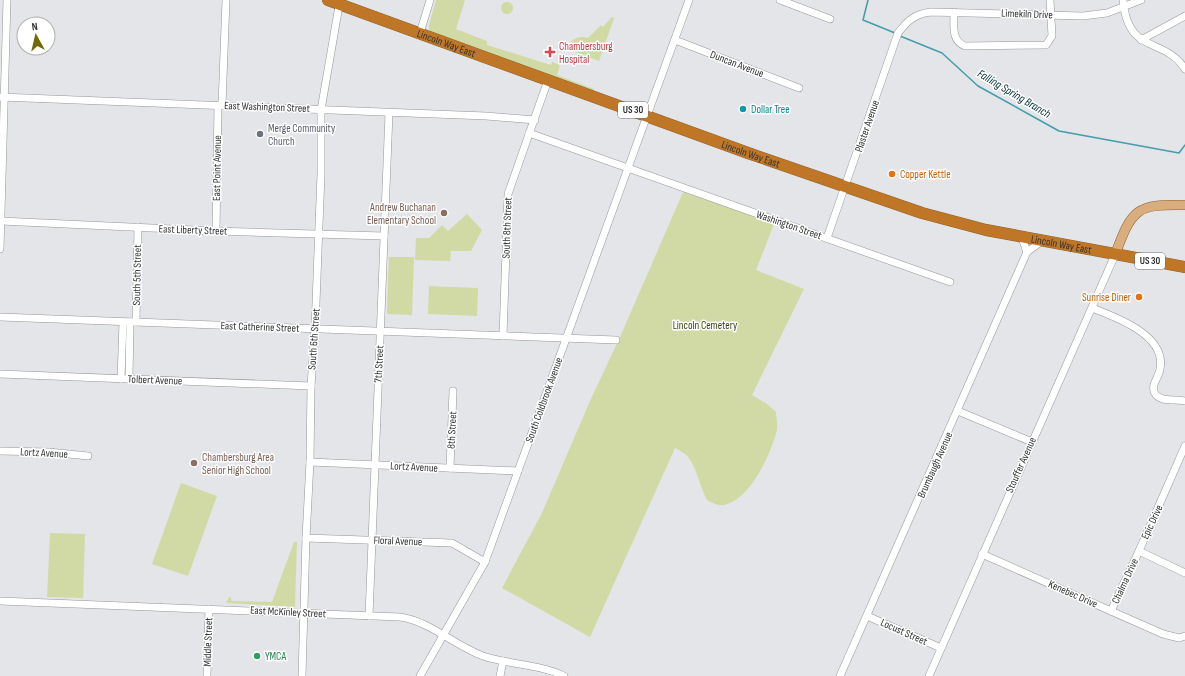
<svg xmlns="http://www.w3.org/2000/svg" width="1185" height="676" font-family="'Sofia Sans Condensed',sans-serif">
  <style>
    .green { fill: #d1daa4 }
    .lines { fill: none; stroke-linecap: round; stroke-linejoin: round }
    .stream { stroke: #439dab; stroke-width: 1.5 }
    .minor-casing { stroke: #949699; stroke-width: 8 }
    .major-casing { stroke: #8e602c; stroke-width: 10 }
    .highway-casing { stroke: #8e602c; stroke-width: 12 }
    .minor { stroke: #fff; stroke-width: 7 }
    .major { stroke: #d9ad7d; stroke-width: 9 }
    .highway { stroke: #bf7727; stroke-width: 11 }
    .health-dot { fill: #e0444e; stroke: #fff; stroke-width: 1.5 }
    .culture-dot { fill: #0f9aa8; stroke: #fff; stroke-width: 1.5 }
    .worship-dot { fill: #6b7280; stroke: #fff; stroke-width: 1.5 }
    .food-dot { fill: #e8710a; stroke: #fff; stroke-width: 1.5 }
    .education-dot { fill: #8d6e63; stroke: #fff; stroke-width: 1.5 }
    .leisure-dot { fill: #2e9e5b; stroke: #fff; stroke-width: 1.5 }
    .labels { text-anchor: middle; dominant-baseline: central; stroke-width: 3; stroke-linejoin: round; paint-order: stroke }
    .shield { fill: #fff; stroke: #707172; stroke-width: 1 }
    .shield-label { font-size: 10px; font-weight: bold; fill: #333435 }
    .street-label { font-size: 11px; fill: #333435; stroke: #fff }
    .health-label { font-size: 11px; fill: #be3a42; stroke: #fff; text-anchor: start }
    .culture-label { font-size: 11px; fill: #0d838f; stroke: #fff; text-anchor: start }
    .worship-label { font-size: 11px; fill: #5b616d; stroke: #fff; text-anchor: start }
    .food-label { font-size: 11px; fill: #c56008; stroke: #fff; text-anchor: start }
    .education-label { font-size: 11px; fill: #785e54; stroke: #fff; text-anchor: end }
    .park-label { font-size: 11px; fill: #3e4312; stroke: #fff }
    .leisure-label { font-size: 11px; fill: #27864d; stroke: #fff; text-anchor: start }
    .water-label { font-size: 12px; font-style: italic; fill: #022f35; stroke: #fff }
  </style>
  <rect width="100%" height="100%" fill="#e3e5e9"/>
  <!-- green -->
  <g class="green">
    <polygon points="436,0 465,0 456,29 487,41 487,45 551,65 552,62 560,65 557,75 594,89 593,91 432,33 429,30 429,25"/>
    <circle cx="507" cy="8" r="6"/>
    <path d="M612,17L614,18L599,61L567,49C570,39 579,35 588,38L601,25L603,27Z"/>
    <path d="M684,190L774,224L756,270L804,289L752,395L767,404L776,412C776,417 778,425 777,430C771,454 750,500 724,505C718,506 712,503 707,500C701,489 695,464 688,457C685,453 679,450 675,448L590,637L502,588L542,513L590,401L620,337Z"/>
    <polygon points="467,214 482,230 471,251 451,251 450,261 415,260 416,238 429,238 442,225 448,231"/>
    <polygon points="389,257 414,257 412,315 387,314"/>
    <polygon points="429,286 478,288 477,316 428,314"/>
    <polygon points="181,483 217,496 188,576 152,564"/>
    <polygon points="50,533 85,534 83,598 47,597"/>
    <polygon points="294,542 297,542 295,607 226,603 230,596 232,601 272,602"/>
  </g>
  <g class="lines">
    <!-- stream -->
    <g class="stream">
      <polyline points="868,0 863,20 895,33"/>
      <polyline points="900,36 942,53 978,86 1059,131 1179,153 1185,145"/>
    </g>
    <defs>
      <g id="minor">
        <polyline points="780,0 830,19"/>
        <path d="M1123,0C1128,56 1164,36 1185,69"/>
        <path d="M954,12C954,25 951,41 965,46L1046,45L1052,36L1050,0"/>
        <polyline points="420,33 430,0"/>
        <polyline points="675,40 799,88"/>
        <polyline points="1141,40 1185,16"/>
        <polyline points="0,97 486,116 535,120"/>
        <polyline points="222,105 226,0"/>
        <polyline points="529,133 950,282"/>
        <polyline points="1,221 216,231 384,236"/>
        <polyline points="216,231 218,105"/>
        <path d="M827,238L898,33C908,20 915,14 931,12L1083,16L1107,13L1141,0"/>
        <polyline points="1022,238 1027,252"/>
        <polyline points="0,249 7,0"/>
        <path d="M1092,308C1115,317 1167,335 1160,369C1159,378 1149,386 1156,395C1162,402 1176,399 1185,401"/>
        <polyline points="0,317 616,340"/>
        <polyline points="136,322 138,227"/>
        <polyline points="503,336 508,194 548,80"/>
        <polyline points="0,374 311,386"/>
        <polyline points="121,379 123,322"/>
        <polyline points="129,379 130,322"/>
        <polyline points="958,411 1032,442"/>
        <polyline points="1185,446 1139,551 1185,573"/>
        <polyline points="0,451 49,452 88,456"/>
        <polyline points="310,462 518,471"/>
        <polyline points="450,468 453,391"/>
        <polyline points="306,538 452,543 485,562"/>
        <polyline points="982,554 1163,634 1179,638 1185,636"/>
        <path d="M0,601L400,617C430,621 455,646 483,656C510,665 539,664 564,676"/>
        <polyline points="1111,611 1139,551"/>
        <polyline points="369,616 389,113"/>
        <polyline points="867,616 941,648"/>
        <polyline points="207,676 209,609"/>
        <polyline points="302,676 306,538 310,462 311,386 315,329 321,174 321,110 340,0"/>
        <polyline points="420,676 485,562 689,0"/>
        <polyline points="500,676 503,661"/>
        <polyline points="840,676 1027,252 1042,241"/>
        <polyline points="929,676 1115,255"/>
      </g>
      <path id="major" d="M1115,255C1132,209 1136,204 1185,205"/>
      <g id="highway">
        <path id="s1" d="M328,0L748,153L922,213L986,230L1185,267"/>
      </g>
    </defs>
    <!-- minor casing -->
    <use href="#minor" class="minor-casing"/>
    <!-- major casing -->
    <use href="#major" class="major-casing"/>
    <!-- highway casing -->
    <use href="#highway" class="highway-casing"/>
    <!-- minor -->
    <use href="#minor" class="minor"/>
    <!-- major -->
    <use href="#major" class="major"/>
    <!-- highway -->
    <use href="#highway" class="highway"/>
  </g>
  <!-- markers -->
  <path class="health-dot" d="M548 46h4v4h4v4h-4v4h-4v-4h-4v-4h4z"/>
  <circle class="culture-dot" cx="743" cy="109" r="4"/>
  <circle class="worship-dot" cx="260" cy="134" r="4"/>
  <g class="food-dot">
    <circle cx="892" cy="174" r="4"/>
    <circle cx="1139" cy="297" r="4"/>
  </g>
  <g class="education-dot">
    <circle cx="444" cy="213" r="4"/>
    <circle cx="194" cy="463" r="4"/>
  </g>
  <circle class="leisure-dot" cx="257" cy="656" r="4"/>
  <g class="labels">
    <!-- shield labels -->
    <g class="shield">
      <rect x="618" y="102" width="30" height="16" rx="3"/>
      <rect x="1135" y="253" width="30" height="16" rx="3"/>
    </g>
    <g class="shield-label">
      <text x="633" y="110">US 30</text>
      <text x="1150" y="261">US 30</text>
    </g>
    <!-- street labels -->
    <g class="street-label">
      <text transform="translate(1027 14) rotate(2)">Limekiln Drive</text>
      <text stroke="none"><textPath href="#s1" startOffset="126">Lincoln Way East</textPath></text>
      <text transform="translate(737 64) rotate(21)">Duncan Avenue</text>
      <text transform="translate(267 107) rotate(2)">East Washington Street</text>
      <text transform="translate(867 126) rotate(-71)">Plaster Avenue</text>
      <text stroke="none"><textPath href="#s1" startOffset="450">Lincoln Way East</textPath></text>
      <text transform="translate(217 168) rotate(-89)">East Point Avenue</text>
      <text transform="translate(789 225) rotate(19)">Washington Street</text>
      <text transform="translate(507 228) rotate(-88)">South 8th Street</text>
      <text transform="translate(193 230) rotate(2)">East Liberty Street</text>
      <text stroke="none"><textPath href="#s1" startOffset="774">Lincoln Way East</textPath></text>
      <text transform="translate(137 275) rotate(-89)">South 5th Street</text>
      <text transform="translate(260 327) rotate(2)">East Catherine Street</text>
      <text transform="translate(314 339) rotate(-86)">South 6th Street</text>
      <text transform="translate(379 364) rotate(-87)">7th Street</text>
      <text transform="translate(155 380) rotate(2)">Tolbert Avenue</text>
      <text transform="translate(544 400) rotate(-70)">South Coldbrook Avenue</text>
      <text transform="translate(452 430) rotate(-87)">8th Street</text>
      <text transform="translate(44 453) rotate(3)">Lortz Avenue</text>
      <text transform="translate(935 465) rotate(-66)">Brumbaugh Avenue</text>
      <text transform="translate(1021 465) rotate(-66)">Stouffer Avenue</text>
      <text transform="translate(414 467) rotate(3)">Lortz Avenue</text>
      <text transform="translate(1152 522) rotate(-65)">Epic Drive</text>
      <text transform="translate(398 541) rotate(2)">Floral Avenue</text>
      <text transform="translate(1125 581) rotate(-65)">Chalma Drive</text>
      <text transform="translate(1073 594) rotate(24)">Kenebec Drive</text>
      <text transform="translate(288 612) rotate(3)">East McKinley Street</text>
      <text transform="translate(904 632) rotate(24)">Locust Street</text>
      <text transform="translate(208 642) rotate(-88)">Middle Street</text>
    </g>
    <!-- health labels -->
    <g class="health-label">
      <text x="559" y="46">Chambersburg<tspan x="559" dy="13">Hospital</tspan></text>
    </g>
    <!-- culture labels -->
    <g class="culture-label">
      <text x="751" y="109">Dollar Tree</text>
    </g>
    <!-- worship labels -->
    <g class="worship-label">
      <text x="268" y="128">Merge Community<tspan x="268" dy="13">Church</tspan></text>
    </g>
    <!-- food labels -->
    <g class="food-label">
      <text x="900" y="174">Copper Kettle</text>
      <text x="1131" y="297" text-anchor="end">Sunrise Diner</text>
    </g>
    <!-- education labels -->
    <g class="education-label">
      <text x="436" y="207">Andrew Buchanan<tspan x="436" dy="13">Elementary School</tspan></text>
      <text x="202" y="457" text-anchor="start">Chambersburg Area<tspan x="202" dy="13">Senior High School</tspan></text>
    </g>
    <!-- park labels -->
    <g class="park-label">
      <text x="705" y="325">Lincoln Cemetery</text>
    </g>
    <!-- leisure labels -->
    <g class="leisure-label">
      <text x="265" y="656">YMCA</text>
    </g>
    <!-- water labels -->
    <g class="water-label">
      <text transform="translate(1014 94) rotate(31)">Falling Spring Branch</text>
    </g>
  </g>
  <!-- north arrow -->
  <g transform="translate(36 36) rotate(352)"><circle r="19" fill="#ffffff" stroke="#adaeae"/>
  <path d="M0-3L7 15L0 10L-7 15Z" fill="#716901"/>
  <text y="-6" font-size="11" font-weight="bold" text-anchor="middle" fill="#333435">N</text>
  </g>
</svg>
